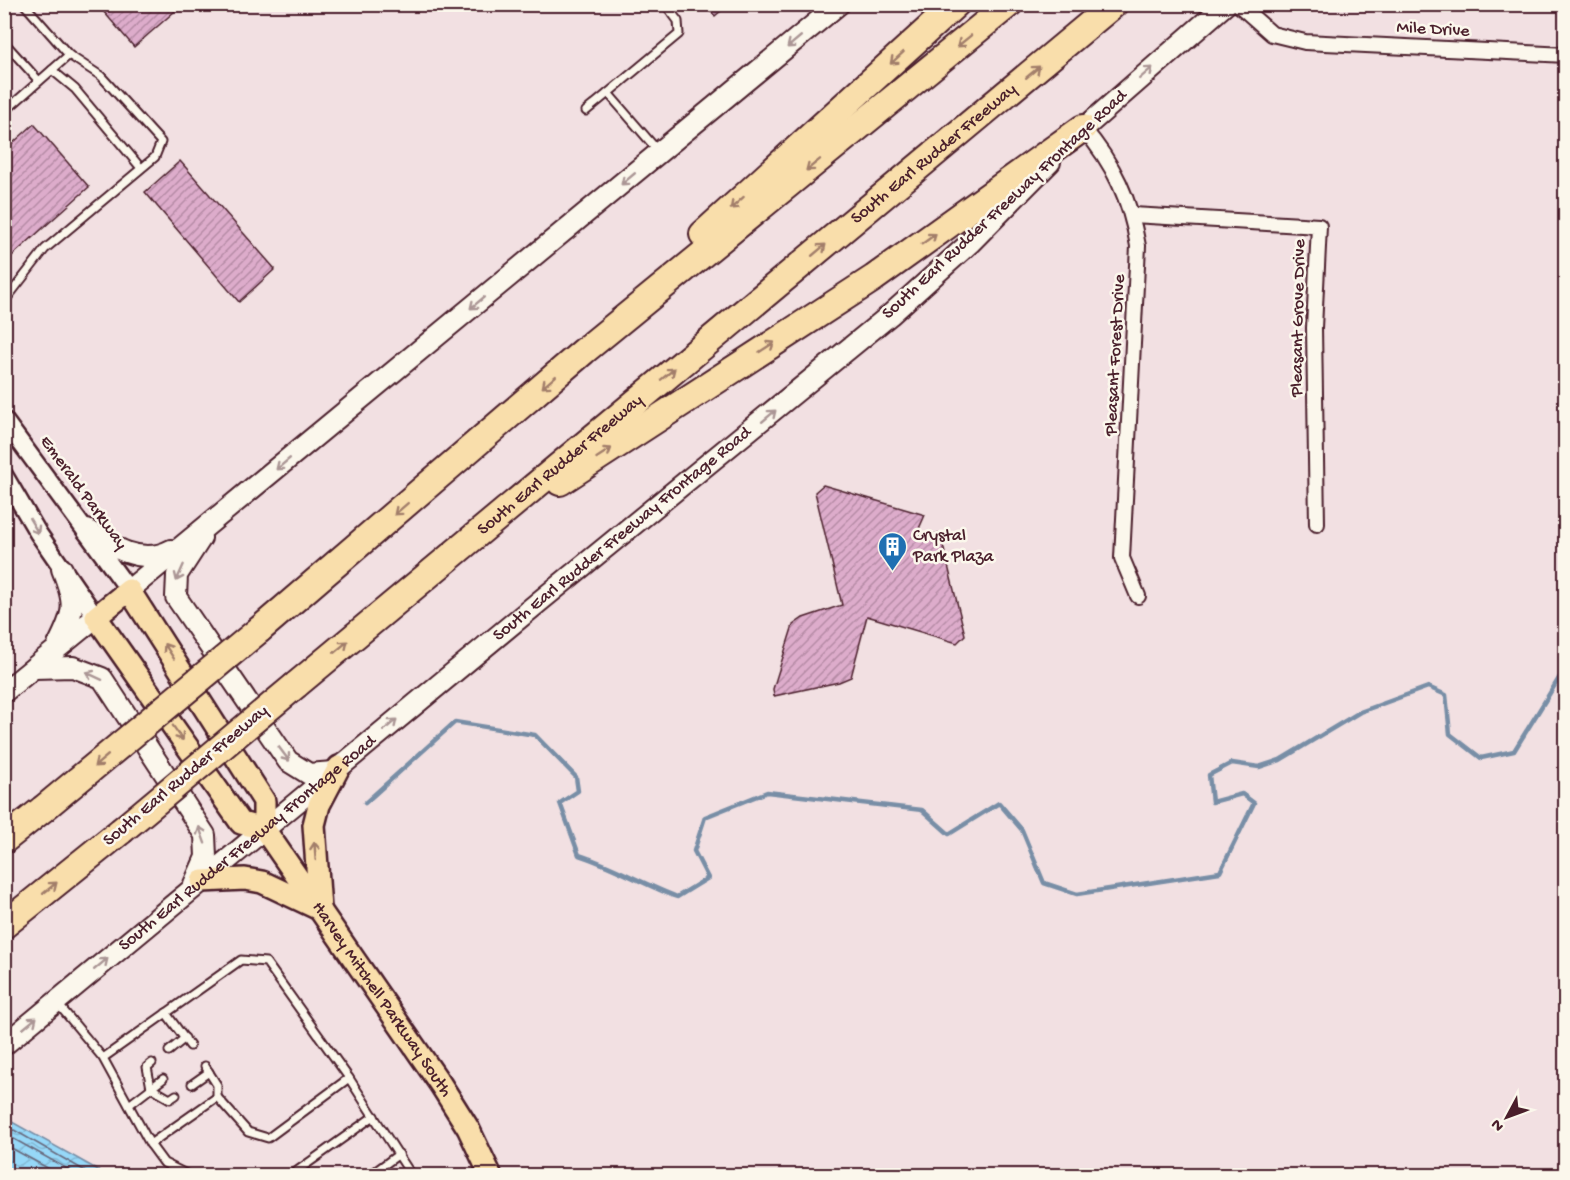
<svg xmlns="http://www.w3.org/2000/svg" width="1570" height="1180" font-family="'Gochi Hand',sans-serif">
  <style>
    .water { fill: url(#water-waves); stroke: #788ea6; stroke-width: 1.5 }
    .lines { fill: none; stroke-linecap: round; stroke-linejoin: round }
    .shore { stroke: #68697d; stroke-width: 1.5 }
    .stream { stroke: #788ea6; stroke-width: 4.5 }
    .building { fill: url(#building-hatch); stroke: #4a1f2b; stroke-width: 1.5 }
    .service-casing { stroke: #4a1f2b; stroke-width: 11 }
    .minor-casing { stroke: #4a1f2b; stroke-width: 18 }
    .tertiary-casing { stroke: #4a1f2b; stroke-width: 21 }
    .secondary-casing { stroke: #4a1f2b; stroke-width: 24 }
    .primary-casing { stroke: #4a1f2b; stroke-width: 26 }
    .motorway-casing { stroke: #4a1f2b; stroke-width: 30 }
    .service { stroke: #fbf7ec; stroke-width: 7 }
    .minor { stroke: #fbf7ec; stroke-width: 14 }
    .tertiary { stroke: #fbf7ec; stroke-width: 16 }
    .secondary { stroke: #fbf7ec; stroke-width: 20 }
    .primary { stroke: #f9deab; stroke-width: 21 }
    .motorway { stroke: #f9deab; stroke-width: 26 }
    .motorway-bridge-casing { stroke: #4a1f2b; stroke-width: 30; stroke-linecap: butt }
    .motorway-bridge { stroke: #f9deab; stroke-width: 26 }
    .oneway { stroke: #a27e6b }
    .oneway2 { stroke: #ab9695 }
    .labels { text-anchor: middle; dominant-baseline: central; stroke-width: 5; stroke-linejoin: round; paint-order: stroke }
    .street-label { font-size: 18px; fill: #4a1f2b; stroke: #fbf7ec }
    .poi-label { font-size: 18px; fill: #4a1f2b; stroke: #fbf7ec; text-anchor: start }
  </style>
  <defs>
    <pattern id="water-waves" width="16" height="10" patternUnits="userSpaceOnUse" patternTransform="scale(1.5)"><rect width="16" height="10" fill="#96d8f8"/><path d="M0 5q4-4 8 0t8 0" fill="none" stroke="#83b9d5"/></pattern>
    <pattern id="building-hatch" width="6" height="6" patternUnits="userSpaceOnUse" patternTransform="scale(1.5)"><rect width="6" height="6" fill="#ddaccb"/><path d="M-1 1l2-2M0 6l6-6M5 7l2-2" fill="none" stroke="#b58ba5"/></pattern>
  </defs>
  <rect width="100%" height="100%" fill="#f2e0e2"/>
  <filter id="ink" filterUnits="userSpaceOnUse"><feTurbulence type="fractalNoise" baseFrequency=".0167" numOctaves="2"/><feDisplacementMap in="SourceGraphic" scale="12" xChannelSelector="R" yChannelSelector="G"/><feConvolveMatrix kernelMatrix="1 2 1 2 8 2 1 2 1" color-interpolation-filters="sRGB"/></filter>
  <g filter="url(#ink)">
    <!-- water -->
    <polygon class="water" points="12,1122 100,1171 100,1175 5,1175 5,1128"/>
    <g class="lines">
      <!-- shore -->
      <g class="shore">
        <polyline points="4,1133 14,1130 94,1176"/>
        <polyline points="4,1140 14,1139 80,1176"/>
        <polyline points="4,1149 13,1149 62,1176"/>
      </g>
      <!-- stream -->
      <path class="stream" d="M365,803L455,722L535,735L576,777L578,791L560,803L579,855C613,866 643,884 677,897L708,878L694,851L705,817L767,792L922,810L949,834L999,803L1022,830L1044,883L1077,894L1220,872L1254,803L1242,794L1212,802L1209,775L1232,763L1259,767L1280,760L1360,712L1428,687L1446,695L1450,734L1481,758L1514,751L1566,667"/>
    </g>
    <!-- building -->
    <g class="building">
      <polygon points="97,4 183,4 134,47"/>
      <polygon points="705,4 729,4 715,16"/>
      <polygon points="34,124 89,187 4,263 4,151"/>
      <polygon points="180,161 275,269 239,302 145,192"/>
      <polygon points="823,485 925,515 918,531 922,536 940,533 965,635 957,643 867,616 851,677 839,682 774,696 773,689 793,625 803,618 842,605 815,492"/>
    </g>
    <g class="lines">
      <defs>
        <g id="service">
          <polyline points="4,42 39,81"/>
          <polyline points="52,70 75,89 141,168"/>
          <polyline points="586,111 608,93"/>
          <polyline points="4,112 69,55 24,4"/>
          <polyline points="659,152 608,93 679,34 678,21 665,4"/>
          <polyline points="4,302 45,249 155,157 161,142 101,76 69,55"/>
          <polyline points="58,1004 103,1058 150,1144 217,1097 248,1132 268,1138 349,1078 266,962 241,960 103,1058"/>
          <polyline points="166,1013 190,1046"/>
          <polyline points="169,1051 185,1038"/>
          <polyline points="152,1063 147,1067 151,1088 170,1099 176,1095"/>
          <polyline points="205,1066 217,1085 217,1097"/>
          <polyline points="349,1078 412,1176"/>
          <polyline points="192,1084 209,1072"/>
          <polyline points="129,1105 163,1079"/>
          <polyline points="150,1144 164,1163 190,1176"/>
          <polyline points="290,1176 374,1116"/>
          <polyline points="369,1176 399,1154"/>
        </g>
        <g id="minor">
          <polyline points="1238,4 1272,34 1305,42 1566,55"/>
          <path d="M1083,128C1114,164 1130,199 1138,246L1122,558L1138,596"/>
          <polyline points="1133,215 1319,226 1314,328 1317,524"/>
        </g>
        <g id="tertiary">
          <polyline points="4,420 129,590"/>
          <polyline points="4,475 38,533 96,617"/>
        </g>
        <g id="secondary">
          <polyline points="1074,137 1226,4"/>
          <path d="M87,530C112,547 141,566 171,550"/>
          <polyline points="201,538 177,575 176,597 288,761 309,774 333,772"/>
          <polyline points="129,590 839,4"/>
          <path d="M58,645C75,612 76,604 62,569"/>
          <polyline points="34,668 73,667 102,678 205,835 206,857 194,884"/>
          <polyline points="4,692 96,617"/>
          <path id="s1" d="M4,1045L540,601L890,315L971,242L1050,162"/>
        </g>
        <g id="primary">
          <path id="s2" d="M264,829L241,823L96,617L129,590L264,801V829L441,1085L468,1128L491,1176"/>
          <polyline points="202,881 245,879 262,882 319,909"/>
          <polyline points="320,909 314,825 319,805 339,767"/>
        </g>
        <g id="motorway">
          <polyline points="703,234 956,4"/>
          <polyline points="560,482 874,278 1083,128"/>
          <polyline points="259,630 584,351 1009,4"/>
          <path id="s3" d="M296,685L1114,4"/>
          <polyline points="4,840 43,809"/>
          <polyline points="4,925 121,831"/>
        </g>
      </defs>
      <!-- service casing -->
      <use href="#service" class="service-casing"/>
      <!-- minor casing -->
      <use href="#minor" class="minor-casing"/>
      <!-- tertiary casing -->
      <use href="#tertiary" class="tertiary-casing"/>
      <!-- secondary casing -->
      <use href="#secondary" class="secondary-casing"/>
      <!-- primary casing -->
      <use href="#primary" class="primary-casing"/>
      <!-- motorway casing -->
      <use href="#motorway" class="motorway-casing"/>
      <!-- service -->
      <use href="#service" class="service"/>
      <!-- minor -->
      <use href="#minor" class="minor"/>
      <!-- tertiary -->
      <use href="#tertiary" class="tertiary"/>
      <!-- secondary -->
      <use href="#secondary" class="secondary"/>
      <!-- primary -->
      <use href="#primary" class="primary"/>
      <!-- motorway -->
      <use href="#motorway" class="motorway"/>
      <defs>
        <g id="motorway-bridge">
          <polyline points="43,809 259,630"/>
          <polyline points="121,831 296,685"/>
        </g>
      </defs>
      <!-- motorway-bridge casing -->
      <use href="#motorway-bridge" class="motorway-bridge-casing"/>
      <!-- motorway-bridge -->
      <use href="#motorway-bridge" class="motorway-bridge"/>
    </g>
    <!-- one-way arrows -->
    <defs><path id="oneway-shaft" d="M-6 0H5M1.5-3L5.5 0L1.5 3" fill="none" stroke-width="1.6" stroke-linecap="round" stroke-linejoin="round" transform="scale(1.5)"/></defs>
    <g class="oneway">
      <use href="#oneway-shaft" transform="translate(964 41) rotate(141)"/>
      <use href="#oneway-shaft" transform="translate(897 58) rotate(138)"/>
      <use href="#oneway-shaft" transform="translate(1033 72) rotate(-40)"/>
      <use href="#oneway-shaft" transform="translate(813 165) rotate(141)"/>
      <use href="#oneway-shaft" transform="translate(737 203) rotate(138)"/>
      <use href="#oneway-shaft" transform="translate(929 239) rotate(-36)"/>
      <use href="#oneway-shaft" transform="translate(819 250) rotate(-40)"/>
      <use href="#oneway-shaft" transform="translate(767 347) rotate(-33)"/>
      <use href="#oneway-shaft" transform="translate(668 374) rotate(-39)"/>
      <use href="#oneway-shaft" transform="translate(549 382) rotate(139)"/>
      <use href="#oneway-shaft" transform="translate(604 453) rotate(-33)"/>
      <use href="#oneway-shaft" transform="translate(401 509) rotate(139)"/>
      <use href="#oneway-shaft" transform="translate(341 647) rotate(-40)"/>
      <use href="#oneway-shaft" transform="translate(169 651) rotate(-123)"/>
      <use href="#oneway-shaft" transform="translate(178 733) rotate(55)"/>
      <use href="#oneway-shaft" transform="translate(101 761) rotate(140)"/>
      <use href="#oneway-shaft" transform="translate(315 851) rotate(-94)"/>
      <use href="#oneway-shaft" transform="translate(50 888) rotate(-39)"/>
    </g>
    <g class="oneway2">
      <use href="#oneway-shaft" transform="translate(794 42) rotate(140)"/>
      <use href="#oneway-shaft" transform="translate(1146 73) rotate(-41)"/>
      <use href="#oneway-shaft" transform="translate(628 179) rotate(140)"/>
      <use href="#oneway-shaft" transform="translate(477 303) rotate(140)"/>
      <use href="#oneway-shaft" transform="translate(769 416) rotate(-40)"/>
      <use href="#oneway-shaft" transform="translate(283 464) rotate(140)"/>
      <use href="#oneway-shaft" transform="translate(34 526) rotate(59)"/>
      <use href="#oneway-shaft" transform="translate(180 573) rotate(114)"/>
      <use href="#oneway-shaft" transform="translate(94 676) rotate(-155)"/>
      <use href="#oneway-shaft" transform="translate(390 725) rotate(-40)"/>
      <use href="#oneway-shaft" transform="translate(284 754) rotate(53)"/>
      <use href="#oneway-shaft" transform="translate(202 835) rotate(-110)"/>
      <use href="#oneway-shaft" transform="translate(101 964) rotate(-40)"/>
      <use href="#oneway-shaft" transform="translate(30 1023) rotate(-40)"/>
    </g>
  </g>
  <!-- icons -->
  <defs>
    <symbol id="building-pin" viewBox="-11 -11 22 30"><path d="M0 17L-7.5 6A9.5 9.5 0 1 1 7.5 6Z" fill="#1f6fb2" stroke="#fbf7ec"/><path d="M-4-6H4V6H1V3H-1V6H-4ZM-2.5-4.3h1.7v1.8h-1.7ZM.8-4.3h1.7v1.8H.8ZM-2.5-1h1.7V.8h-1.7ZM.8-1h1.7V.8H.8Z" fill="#fff"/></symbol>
  </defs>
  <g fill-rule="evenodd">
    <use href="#building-pin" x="876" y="530" width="33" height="45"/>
  </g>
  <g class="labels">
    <!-- street labels -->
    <g class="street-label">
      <text transform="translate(1433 30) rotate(3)">Mile Drive</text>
      <text stroke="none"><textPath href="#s3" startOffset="830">South Earl Rudder Freeway</textPath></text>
      <text transform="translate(1005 205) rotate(-43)">South Earl Rudder Freeway Frontage Road</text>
      <text transform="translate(1299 318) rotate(-89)">Pleasant Grove Drive</text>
      <text transform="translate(1116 355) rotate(-87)">Pleasant Forest Drive</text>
      <text stroke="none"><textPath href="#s3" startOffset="344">South Earl Rudder Freeway</textPath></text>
      <text transform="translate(83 493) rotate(54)">Emerald Parkway</text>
      <text stroke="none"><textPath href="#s1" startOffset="802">South Earl Rudder Freeway Frontage Road</textPath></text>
      <text transform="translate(186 776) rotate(-40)">South Earl Rudder Freeway</text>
      <text stroke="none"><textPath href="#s1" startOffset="316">South Earl Rudder Freeway Frontage Road</textPath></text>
      <text stroke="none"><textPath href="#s2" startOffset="804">Harvey Mitchell Parkway South</textPath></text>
    </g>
    <!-- poi labels -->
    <g class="poi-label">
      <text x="913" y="536">Crystal<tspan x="913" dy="21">Park Plaza</tspan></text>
    </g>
  </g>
  <!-- margin -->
  <rect width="1570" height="1180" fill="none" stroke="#fbf7ec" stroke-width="24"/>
  <rect x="12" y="12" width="1546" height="1156" fill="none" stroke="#4a1f2b" stroke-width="2" filter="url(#ink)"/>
  <!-- north arrow -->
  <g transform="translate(1507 1117) rotate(229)" stroke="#fbf7ec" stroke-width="4.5" paint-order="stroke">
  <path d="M0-4.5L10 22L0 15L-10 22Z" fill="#4a1f2b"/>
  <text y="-9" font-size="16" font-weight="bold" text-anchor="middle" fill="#4a1f2b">N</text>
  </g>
</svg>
